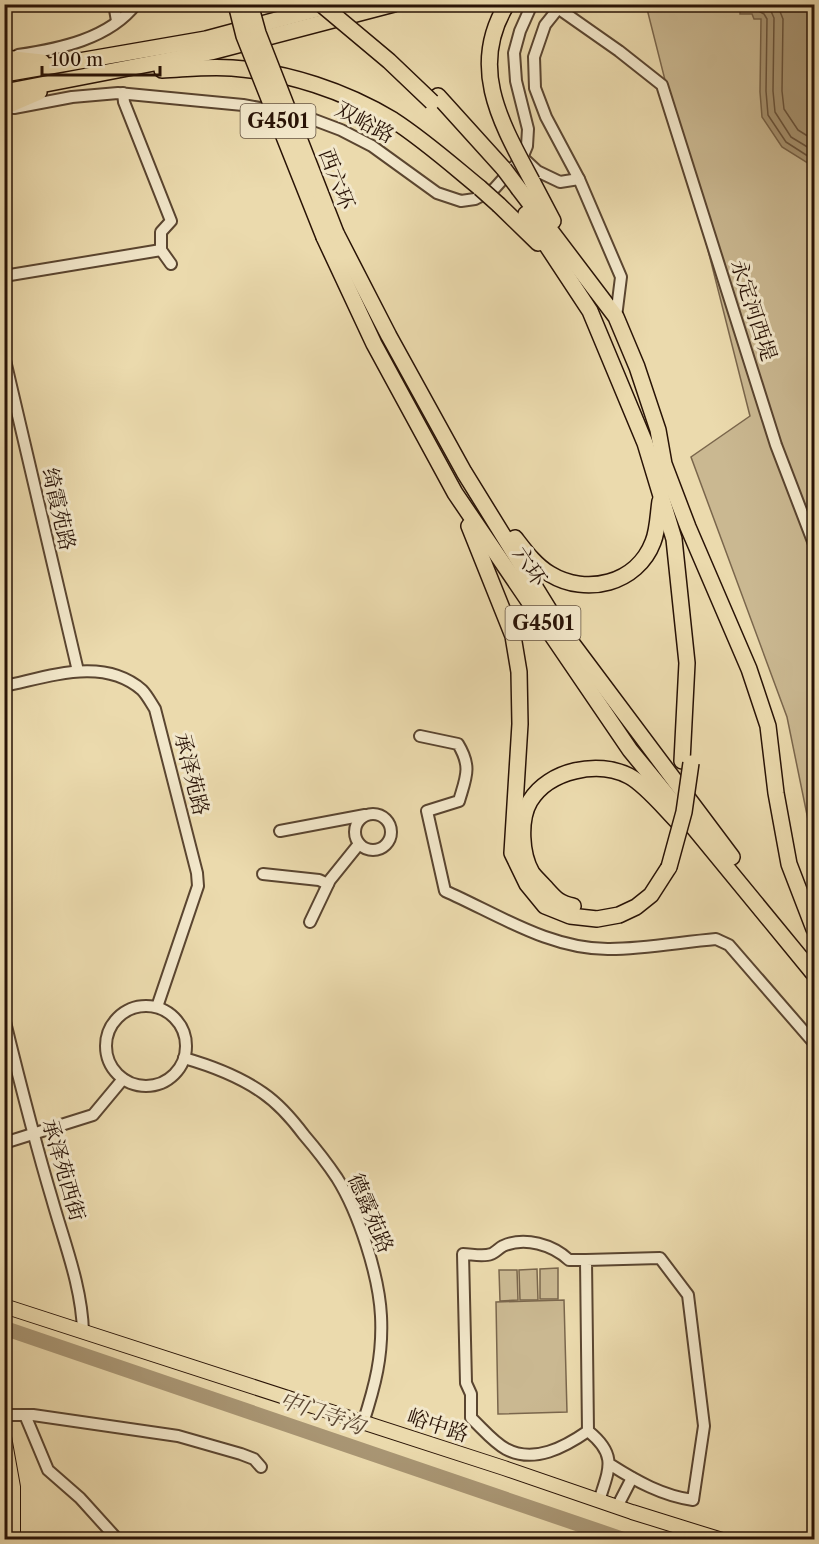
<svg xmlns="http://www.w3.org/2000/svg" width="819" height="1544" font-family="'Libre Caslon Text','Noto Serif SC',serif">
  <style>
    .green { fill: #cab891; stroke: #7a664c; stroke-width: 1.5 }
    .water { fill: #a99674; stroke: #766248; stroke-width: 1.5 }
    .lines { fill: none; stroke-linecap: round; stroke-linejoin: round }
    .shore { stroke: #69543d; stroke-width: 1.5 }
    .river { stroke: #a99674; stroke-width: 15 }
    .minor-casing { stroke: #5a4530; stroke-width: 14 }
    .major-casing { stroke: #291306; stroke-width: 16 }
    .highway-casing { stroke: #291306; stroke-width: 18 }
    .minor { stroke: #f2e7ca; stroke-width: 10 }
    .major { stroke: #ebdaad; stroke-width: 14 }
    .highway { stroke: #ebdaad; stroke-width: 15 }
    .highway-bridge-casing { stroke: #291306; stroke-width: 18; stroke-linecap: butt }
    .highway-bridge { stroke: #ebdaad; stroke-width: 15 }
    .labels { text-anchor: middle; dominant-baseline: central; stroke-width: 6; stroke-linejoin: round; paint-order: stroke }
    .shield { fill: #f2e7ca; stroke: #655341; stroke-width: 1.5 }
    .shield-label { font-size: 20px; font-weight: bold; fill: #291306 }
    .street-label { font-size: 21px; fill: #291306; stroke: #f2e7ca }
    .water-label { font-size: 22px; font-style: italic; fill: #5c4732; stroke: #f2e7ca }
  </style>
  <rect width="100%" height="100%" fill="#ebdaad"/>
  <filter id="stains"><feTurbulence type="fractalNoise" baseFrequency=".00333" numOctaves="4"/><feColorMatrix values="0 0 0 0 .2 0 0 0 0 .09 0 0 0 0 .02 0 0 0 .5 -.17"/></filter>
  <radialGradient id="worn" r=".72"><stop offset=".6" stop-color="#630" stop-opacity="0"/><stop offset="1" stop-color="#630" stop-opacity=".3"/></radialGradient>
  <!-- green -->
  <g class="green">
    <polygon points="646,5 814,5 814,849 787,717 691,457 750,416"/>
    <polygon points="558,1268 558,1299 540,1299 540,1269"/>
    <polygon points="537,1269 538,1300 520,1300 519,1270"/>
    <polygon points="499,1270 517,1270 518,1300 500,1301"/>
    <polygon points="564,1300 567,1412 498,1414 496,1302"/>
  </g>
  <!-- water -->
  <polygon class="water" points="750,5 814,5 814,167 782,147 762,117 760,92 761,19 754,19 752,14 740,14 740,11"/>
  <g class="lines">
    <!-- shore -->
    <g class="shore">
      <polyline points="752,4 753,8 764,14 767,19 766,91 768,115 786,142 814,160"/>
      <polyline points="761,4 770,9 774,18 773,91 775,112 791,137 814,151"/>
      <polyline points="777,4 783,19 782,91 784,109 798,130 814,140"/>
    </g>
    <!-- river -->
    <polyline class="river" points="4,1328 625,1540"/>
    <defs>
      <g id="minor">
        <polyline points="114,4 117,21"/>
        <polyline points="552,4 619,51 662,85 776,445 814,544"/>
        <polyline points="557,10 545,25 534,57 535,88 546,117 579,179 621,277 616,317"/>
        <path d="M18,55C59,49 109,39 136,4"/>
        <polyline points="123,93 124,102 171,221 161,232 161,250 171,264"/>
        <polyline points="14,108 72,97 118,93 243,105 304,116 341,130 372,146 437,193 461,201 475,199 494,189 522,158 527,146 528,129 516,81 514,53 520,31 532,4"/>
        <polyline points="523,158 537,171 560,182 579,179"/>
        <polyline points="4,276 161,250"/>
        <polyline points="4,356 78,671"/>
        <path d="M4,686C49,677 103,656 142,690C147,695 151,703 155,709L197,873L198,886L157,1007"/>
        <path d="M420,736L458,744C472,767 466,777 459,801L427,811L445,891C497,914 551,950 610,949C645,949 681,942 716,939L729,945L814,1043"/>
        <circle cx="373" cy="832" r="18"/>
        <polyline points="280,831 365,815"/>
        <polyline points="263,874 319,880 328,884"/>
        <polyline points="310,922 330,880 359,844"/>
        <circle cx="146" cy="1046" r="40"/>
        <path d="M4,1018C19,1079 34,1139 52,1199C64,1242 82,1287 83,1332"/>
        <path d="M184,1058C212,1066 239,1076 263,1093C279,1104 292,1119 304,1135C316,1149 327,1163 337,1178C359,1213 379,1276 381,1316C383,1356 375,1386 363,1423"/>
        <polyline points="4,1143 93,1115 123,1079"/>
        <path d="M586,1260H569C553,1245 525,1236 503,1246C499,1248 495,1253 491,1254C483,1257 471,1254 463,1254L466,1383L471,1394V1418C482,1428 493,1442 506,1449C534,1464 565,1447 588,1431"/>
        <polyline points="4,1415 33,1415 178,1436 241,1454 254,1459 261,1467"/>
        <polyline points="25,1415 48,1470 80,1498 118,1540"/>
        <path d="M599,1501C609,1469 618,1455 588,1431L586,1260L660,1258L688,1295L704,1426L693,1500C663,1496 636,1481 611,1465"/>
        <polyline points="617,1507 632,1478"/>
      </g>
      <g id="major">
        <polyline points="4,1306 504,1468 632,1512 722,1540"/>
        <polyline points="4,1437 13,1487 13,1540"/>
      </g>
      <g id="highway">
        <polyline points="4,58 42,62"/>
        <path d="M162,70C185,69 209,66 232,68C287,72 345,91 393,120C424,140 452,165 480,188"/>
        <polyline points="4,74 206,39 336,4"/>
        <polyline points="4,92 211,52 394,4"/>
        <polyline points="438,96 504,169"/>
        <polyline points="4,107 39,92"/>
        <polyline points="532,181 553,221"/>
        <polyline points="519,189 616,317 637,367 658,430 664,464 688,527 749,669 768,726 776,793 789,864 814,929"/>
        <polyline points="499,205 538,243"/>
        <polyline points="526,214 590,311 645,443 674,539 687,663 682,761"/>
        <polyline points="336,233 389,336 464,472 559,626 732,857"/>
        <polyline points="324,237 374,344 455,493 630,750 814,974"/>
        <polyline points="469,526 513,636 519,672 520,724 512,853 527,884 545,906 570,916 597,919 619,915 636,907 651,895 669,867"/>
        <path d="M515,538C525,551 535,565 550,574C586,596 637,584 653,542C658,530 658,514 660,501"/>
        <path d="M573,906C558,903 555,898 544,886C540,882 535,877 532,873C521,854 519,820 530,801C549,770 598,760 629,776C646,785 665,809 679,823"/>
      </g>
    </defs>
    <!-- minor casing -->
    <use href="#minor" class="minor-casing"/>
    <!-- major casing -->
    <use href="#major" class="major-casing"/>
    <!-- highway casing -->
    <use href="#highway" class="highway-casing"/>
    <!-- minor -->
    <use href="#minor" class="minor"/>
    <!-- major -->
    <use href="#major" class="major"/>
    <!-- highway -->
    <use href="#highway" class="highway"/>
    <defs>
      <g id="highway-bridge">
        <polyline points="236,4 244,36 324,237"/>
        <polyline points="250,4 258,33 336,233"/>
        <polyline points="321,4 389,61 432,102"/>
        <path d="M507,4C468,67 501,123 532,181"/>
        <polyline points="504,169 519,189"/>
        <polyline points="480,188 499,205"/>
        <polyline points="669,867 684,812 691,763"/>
      </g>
    </defs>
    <!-- highway-bridge casing -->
    <use href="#highway-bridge" class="highway-bridge-casing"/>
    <!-- highway-bridge -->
    <use href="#highway-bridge" class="highway-bridge"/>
  </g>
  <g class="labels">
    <!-- shield labels -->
    <g class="shield">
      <rect x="240.5" y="104" width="75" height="34" rx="4.5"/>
      <rect x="505.5" y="606" width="75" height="34" rx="4.5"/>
    </g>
    <g class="shield-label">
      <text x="278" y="121">G4501</text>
      <text x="543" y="623">G4501</text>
    </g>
    <!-- street labels -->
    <g class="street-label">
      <text transform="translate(365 122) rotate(28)">双峪路</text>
      <text transform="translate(337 179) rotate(69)">西六环</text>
      <text transform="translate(754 310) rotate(72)">永定河西堤</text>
      <text transform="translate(59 509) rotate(77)">绮霞苑路</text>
      <text transform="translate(530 566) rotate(56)">六环</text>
      <text transform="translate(192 774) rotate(76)">承泽苑路</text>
      <text transform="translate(64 1170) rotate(74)">承泽苑西街</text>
      <text transform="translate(371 1213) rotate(67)">德露苑路</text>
      <text transform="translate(438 1425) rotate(18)">峪中路</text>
    </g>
    <!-- water labels -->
    <g class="water-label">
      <text transform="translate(322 1413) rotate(19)">中门寺沟</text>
    </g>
  </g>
  <!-- margin -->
  <rect width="819" height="1544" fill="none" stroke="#ebdaad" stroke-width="24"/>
  <rect x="6" y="6" width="807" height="1532" fill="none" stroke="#291306" stroke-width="3"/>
  <rect x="12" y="12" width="795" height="1520" fill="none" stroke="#291306" stroke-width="1.5"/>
  <!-- scale -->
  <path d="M42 66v9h118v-9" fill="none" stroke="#291306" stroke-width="3"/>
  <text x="51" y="66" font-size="18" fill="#291306" stroke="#f2e7ca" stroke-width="4.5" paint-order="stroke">100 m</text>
  <rect width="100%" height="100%" filter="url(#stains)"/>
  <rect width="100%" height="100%" fill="url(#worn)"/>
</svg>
